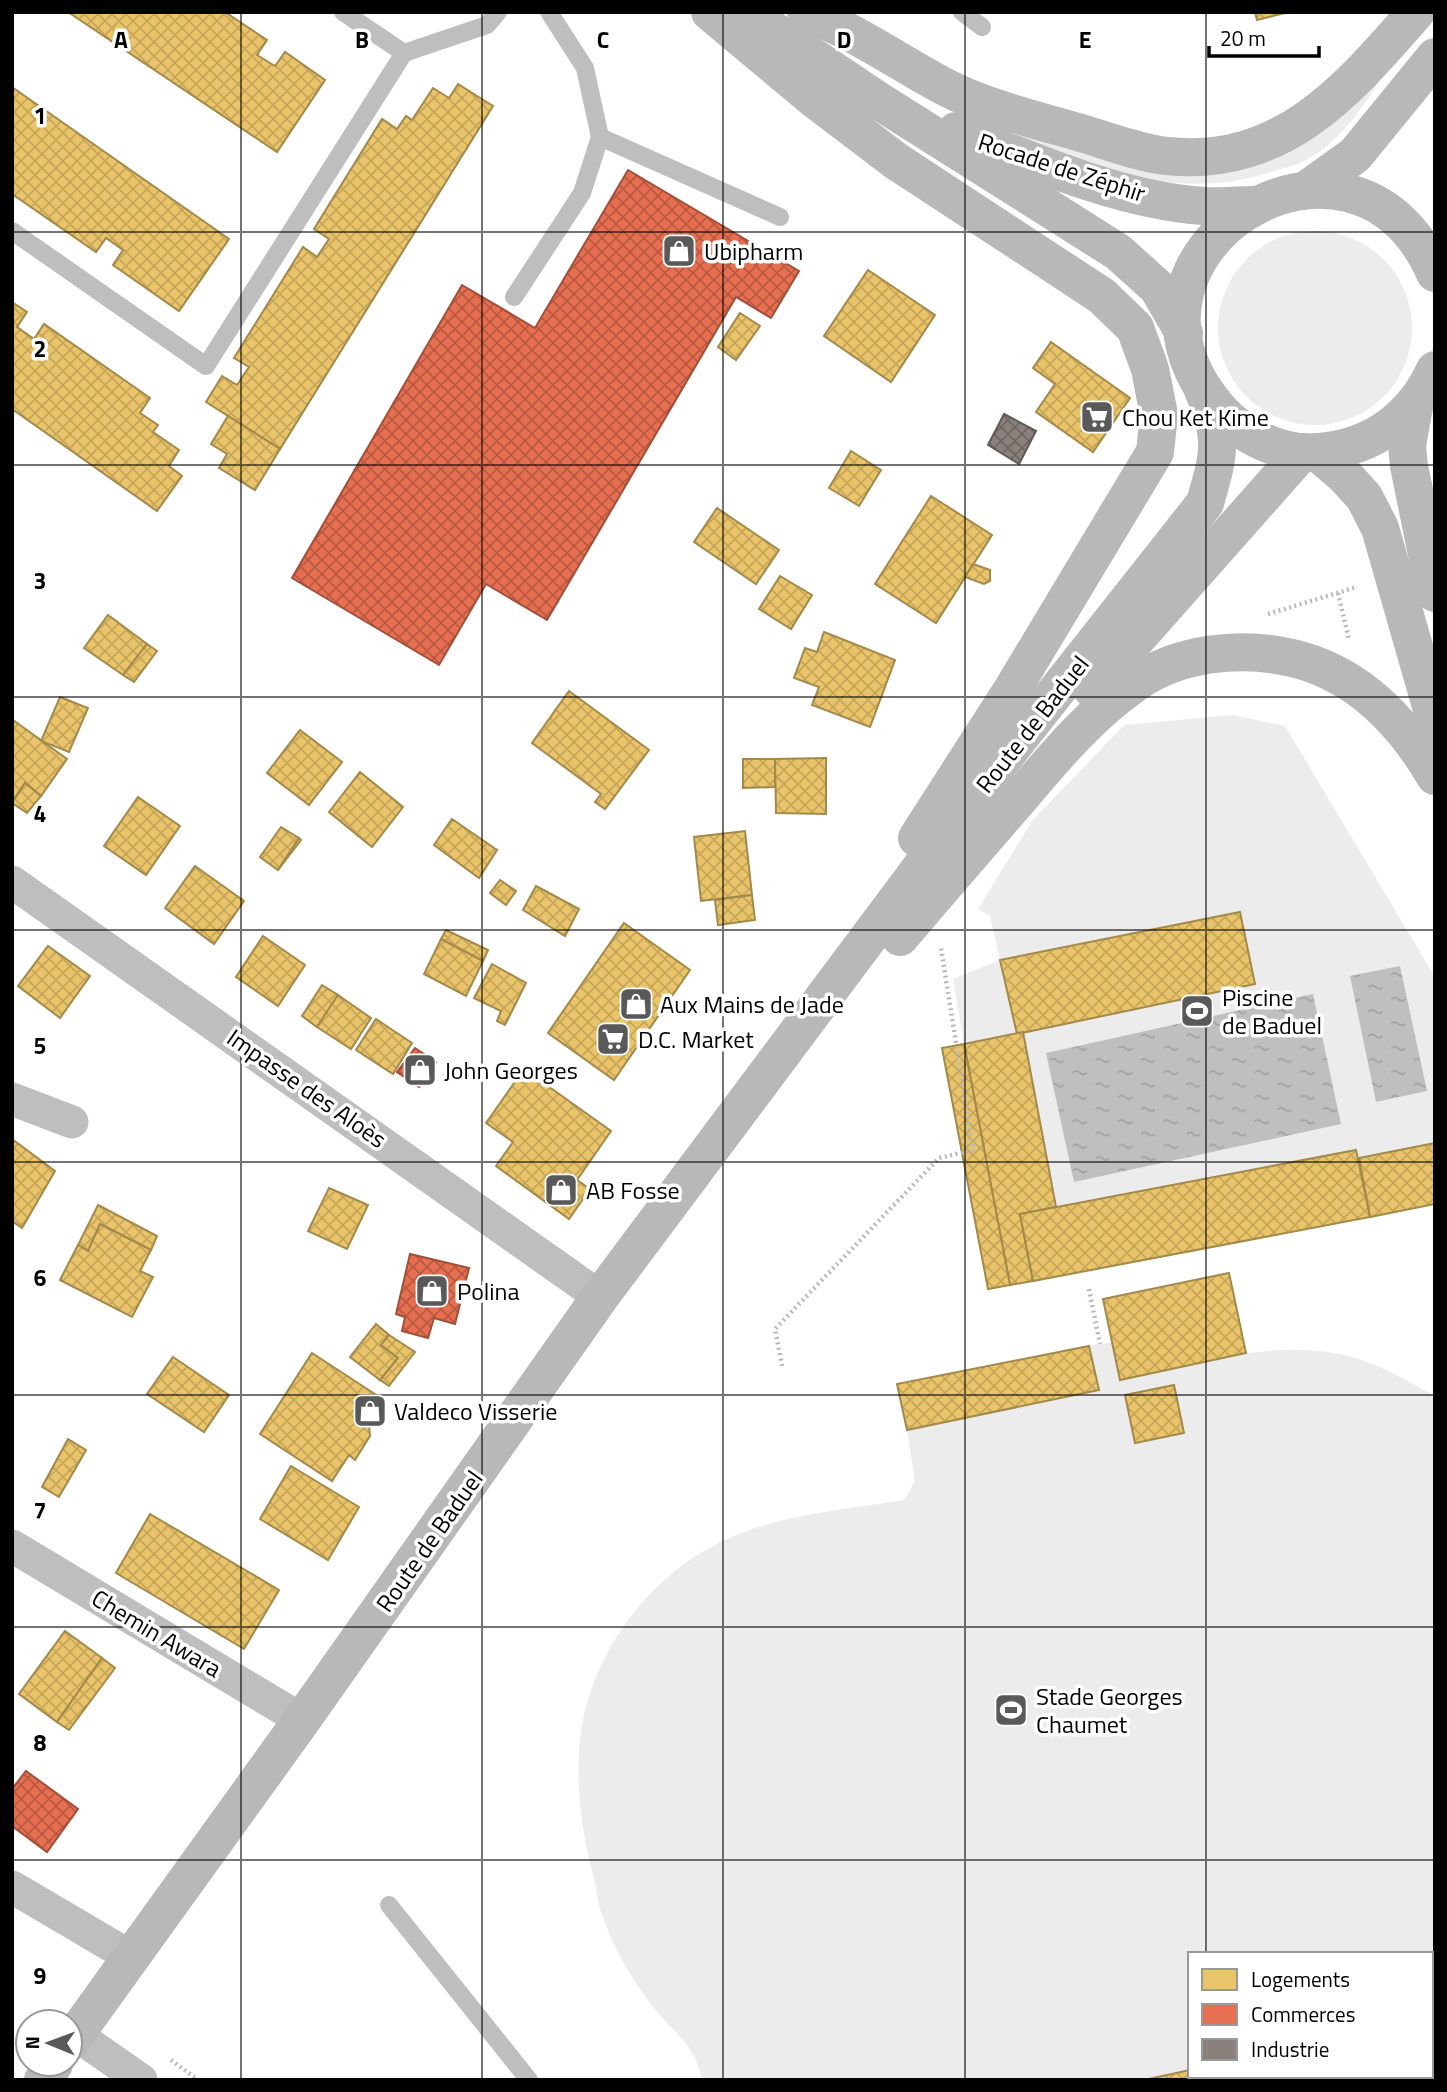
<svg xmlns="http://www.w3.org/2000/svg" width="1447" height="2092" font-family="'Titillium Web',sans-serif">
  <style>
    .grass { fill: #ececec; fill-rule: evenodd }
    .water { fill: url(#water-ripples) }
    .homes { fill: url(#homes-cross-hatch); stroke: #a3894a; stroke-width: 2 }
    .shops { fill: url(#shops-cross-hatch); stroke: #a24e39; stroke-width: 2 }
    .industry { fill: url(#industry-cross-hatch); stroke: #615a57; stroke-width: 2 }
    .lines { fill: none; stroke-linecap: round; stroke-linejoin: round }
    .path { stroke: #b9b9b9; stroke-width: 4.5; stroke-dasharray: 2 3.5; stroke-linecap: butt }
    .service { stroke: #bebebe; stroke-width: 18 }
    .minor { stroke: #bebebe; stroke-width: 33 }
    .secondary { stroke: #b8b8b8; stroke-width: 38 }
    .grid { fill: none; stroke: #000; stroke-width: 2; stroke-opacity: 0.55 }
    .labels { text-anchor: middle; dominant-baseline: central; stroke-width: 7; stroke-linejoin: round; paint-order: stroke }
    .street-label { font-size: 24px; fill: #000; stroke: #fff }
    .poi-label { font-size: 24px; fill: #000; stroke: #fff; text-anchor: start }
    .grid-label { font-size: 23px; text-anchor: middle; font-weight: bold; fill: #000; stroke: #fff; stroke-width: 7; stroke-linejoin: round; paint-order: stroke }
  </style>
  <defs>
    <pattern id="water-ripples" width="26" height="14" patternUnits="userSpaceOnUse" patternTransform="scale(1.75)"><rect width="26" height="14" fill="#bfbfbf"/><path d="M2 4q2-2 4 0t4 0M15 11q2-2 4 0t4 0" fill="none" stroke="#a2a2a2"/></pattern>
    <pattern id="homes-cross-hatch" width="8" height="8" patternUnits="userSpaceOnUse" patternTransform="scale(1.75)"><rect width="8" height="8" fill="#e9c46a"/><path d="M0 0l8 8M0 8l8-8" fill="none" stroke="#c6a75a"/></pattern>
    <pattern id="shops-cross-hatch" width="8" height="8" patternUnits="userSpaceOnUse" patternTransform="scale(1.75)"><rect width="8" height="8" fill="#e76f51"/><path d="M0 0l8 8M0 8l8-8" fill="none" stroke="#b95941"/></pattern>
    <pattern id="industry-cross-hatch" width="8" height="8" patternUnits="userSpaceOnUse" patternTransform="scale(1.75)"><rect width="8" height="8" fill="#8a817c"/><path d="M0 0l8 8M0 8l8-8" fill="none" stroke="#6e6763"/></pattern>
  </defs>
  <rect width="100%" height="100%" fill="#fff"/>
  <!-- grass -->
  <g class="grass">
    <path d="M1390,64C1369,98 1343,141 1306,160C1296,166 1282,168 1271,172C1178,202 1105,168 1016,141L1013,127L1195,173Z"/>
    <circle cx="1315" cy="328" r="97"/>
    <polygon points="1233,715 1285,726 1435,977 1435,1204 988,1289 942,1048 964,1044 953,979 1000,960 990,916 978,909 1032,821 1124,725"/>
    <path d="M1112,1342L1120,1380C1201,1363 1291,1331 1373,1364C1394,1373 1415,1385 1435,1396V2080H702C695,2047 681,2039 660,2015C636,1987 614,1950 602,1915C598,1904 597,1891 594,1879C582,1832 574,1781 581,1732C594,1647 654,1569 734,1536C786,1514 849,1509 904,1500L915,1481L907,1430L1098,1390L1089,1346ZM1190,1954H1431V2076H1190Z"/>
  </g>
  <!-- water -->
  <g class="water">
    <polygon points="1400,966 1427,1091 1376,1102 1350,976"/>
    <polygon points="1313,994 1341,1124 1074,1182 1046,1053"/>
  </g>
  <!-- homes -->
  <g class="homes">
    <polygon points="68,12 225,12 267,40 257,55 275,66 285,52 325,80 277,152"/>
    <polygon points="1255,12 1289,12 1257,20"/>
    <polygon points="458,84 493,106 280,449 206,402 222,376 237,385 249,367 234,358 303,247 317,257 329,239 314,229 382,119 397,129 406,116 412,120 433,88 449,98"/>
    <polygon points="12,87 229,239 179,311 113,265 123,250 106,238 96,252 12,194"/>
    <polygon points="868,270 935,315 891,382 824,336"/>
    <polygon points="12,302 27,312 17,327 34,339 44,324 150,398 140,413 158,425 153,432 179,450 169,466 182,476 157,511 12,409"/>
    <polygon points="740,313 760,326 736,360 718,347"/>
    <polygon points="1051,342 1130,398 1093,452 1036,412 1055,384 1033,368"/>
    <polygon points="228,416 280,449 255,490 219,468 227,454 211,444"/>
    <polygon points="851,451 881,470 859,506 829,488"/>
    <polygon points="931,496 992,535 936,623 875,584"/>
    <polygon points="717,508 779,550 756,584 694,542"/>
    <polygon points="973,564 990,570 990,581 984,584 965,577"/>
    <polygon points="780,576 812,595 791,629 759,609"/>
    <polygon points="108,615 147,644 123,675 84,648"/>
    <polygon points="824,632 895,660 870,727 812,705 819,687 794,678 805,648 817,652"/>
    <polygon points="147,644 157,651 134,682 123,675"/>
    <polygon points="569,691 649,750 605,809 595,802 601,794 532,743"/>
    <polygon points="60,697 88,708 69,752 41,741"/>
    <polygon points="13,720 67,759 41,796 25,783 12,802"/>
    <polygon points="300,730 342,762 309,805 267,773"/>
    <polygon points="826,758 826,814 776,813 775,759"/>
    <polygon points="743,759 775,759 775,787 743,788"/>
    <polygon points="360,772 403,807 372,847 329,812"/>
    <polygon points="25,783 41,796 27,813 12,803"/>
    <polygon points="138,797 180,826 146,875 104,846"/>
    <polygon points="452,819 497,850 479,878 434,845"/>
    <polygon points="281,827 299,838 278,870 260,857"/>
    <polygon points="745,831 752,895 701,901 694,837"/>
    <polygon points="299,838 301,840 278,870"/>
    <polygon points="195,866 244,901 214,944 165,908"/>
    <polygon points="500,880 516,891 506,905 490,893"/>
    <polygon points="536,886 579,909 565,936 523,910"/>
    <polygon points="752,895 755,920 718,925 715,900"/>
    <polygon points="1240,912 1255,984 1017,1034 1000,960"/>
    <polygon points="624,923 690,970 614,1080 548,1033"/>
    <polygon points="446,930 488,950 483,961 441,939"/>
    <polygon points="263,936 305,965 278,1006 236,977"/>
    <polygon points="441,939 483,961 466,996 424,974"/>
    <polygon points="48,946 90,976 60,1018 18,986"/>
    <polygon points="492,964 526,983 505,1025 497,1021 501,1011 474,998"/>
    <polygon points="322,985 338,995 317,1027 302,1016"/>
    <polygon points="338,995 371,1018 351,1049 317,1027"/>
    <polygon points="376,1019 412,1043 393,1074 356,1050"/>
    <polygon points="1023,1032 1056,1207 1020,1214 1033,1281 1010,1285 964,1044"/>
    <polygon points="964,1044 1010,1285 988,1289 942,1048"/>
    <polygon points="524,1069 611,1131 577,1180 590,1189 569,1219 496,1166 513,1142 486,1123"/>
    <polygon points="12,1139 55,1171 22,1228 12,1221"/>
    <polygon points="1435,1143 1435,1204 1370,1217 1359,1158"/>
    <polygon points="1356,1150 1370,1217 1033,1281 1020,1214"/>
    <polygon points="329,1188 368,1205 347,1249 308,1231"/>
    <polygon points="98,1205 157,1236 151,1250 100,1224 88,1251 78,1245"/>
    <polygon points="100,1224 151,1250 140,1271 153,1277 132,1317 60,1280 78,1245 88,1251"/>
    <polygon points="1229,1273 1246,1353 1120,1380 1103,1299"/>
    <polygon points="376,1324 389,1335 381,1345 398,1358 380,1380 350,1357"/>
    <polygon points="389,1335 415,1352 389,1386 380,1380 398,1358 381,1345"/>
    <polygon points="1089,1346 1099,1390 907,1430 897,1384"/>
    <polygon points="312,1353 384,1400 369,1424 370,1436 355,1460 349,1455 332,1481 260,1434"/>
    <polygon points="173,1357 229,1395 204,1432 147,1394"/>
    <polygon points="1174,1385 1184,1433 1135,1443 1125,1395"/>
    <polygon points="68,1439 86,1450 59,1497 42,1487"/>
    <polygon points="291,1466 359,1507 328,1560 260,1519"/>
    <polygon points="150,1514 279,1590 244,1649 116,1573"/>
    <polygon points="65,1631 102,1658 57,1722 19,1694"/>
    <polygon points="102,1658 115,1668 69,1730 57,1722"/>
    <polygon points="1190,2070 1190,2076 1212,2076 1213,2080 1144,2080"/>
  </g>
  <!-- shops -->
  <g class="shops">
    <polygon points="628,170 799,271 771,318 736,297 547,620 486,584 439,665 292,578 462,285 535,328"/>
    <polygon points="415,1048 436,1062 419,1087 397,1072"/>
    <polygon points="410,1254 469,1268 455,1324 434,1318 428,1338 402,1331 405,1317 396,1314"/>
    <polygon points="26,1771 78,1809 47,1852 12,1826 12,1789"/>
  </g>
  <!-- industry -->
  <polygon class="industry" points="1004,414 1036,431 1019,464 988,445"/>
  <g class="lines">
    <!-- path -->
    <g class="path">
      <polyline points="1338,593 1349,640"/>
      <polyline points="1268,614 1357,587"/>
      <polyline points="1089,1289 1100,1344"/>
      <polyline points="782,1366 775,1329 939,1158 973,1150 941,948"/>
      <polyline points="171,2060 198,2080"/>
    </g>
    <!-- service -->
    <g class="service">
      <polyline points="343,12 404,53"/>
      <polyline points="962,12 982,27"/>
      <polyline points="600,137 780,217"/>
      <polyline points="12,231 206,366 404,53 487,25 498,12"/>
      <polyline points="514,297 582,193 600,137 585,68 549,12"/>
      <polyline points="389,1905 529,2080"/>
    </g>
    <!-- minor -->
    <g class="minor">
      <polyline points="12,882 600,1297"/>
      <polyline points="12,1099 72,1122"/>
      <polyline points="12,1546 302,1720"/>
      <polyline points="12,1887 131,1957"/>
      <polyline points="75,2034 141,2080"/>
    </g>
    <!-- secondary -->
    <g class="secondary">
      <polyline points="710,12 813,98 896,161 1102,296 1135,328 1150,369 1159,415 1155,452 1012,690 917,838"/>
      <polyline points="746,12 879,101 1118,252 1158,288 1184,333"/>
      <path d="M806,12C856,32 898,62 945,87C986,108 1036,120 1081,133C1108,141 1139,153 1167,156C1282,168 1347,91 1416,12"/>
      <path d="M956,131C1031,161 1122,201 1204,206C1220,207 1236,205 1252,205"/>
      <polyline points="1306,190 1355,155 1435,57"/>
      <path d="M1435,273C1352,85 1087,253 1217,407C1241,436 1282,456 1320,452C1373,447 1413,418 1435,370"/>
      <polyline points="1414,406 1407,446 1409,466 1435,593"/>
      <polyline points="1317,452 1345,476 1364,497 1380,528 1435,720"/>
      <polyline points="1092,689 1302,452"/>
      <path d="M900,937C939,891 978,846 1018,800C1053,759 1089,715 1134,684C1178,652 1241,646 1292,658C1357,673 1402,720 1435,776"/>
      <path d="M70,2042L302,1720L600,1297L987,779L1205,503C1219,454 1224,439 1203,390"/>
      <polyline points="43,2080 54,2064"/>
    </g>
  </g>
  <!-- grid -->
  <path class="grid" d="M241,12V2080M482,12V2080M723,12V2080M965,12V2080M1206,12V1954M12,232H1435M12,465H1435M12,697H1435M12,930H1435M12,1162H1435M12,1395H1435M12,1627H1435M12,1860H1435M1206,2076V2080"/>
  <!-- icons -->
  <defs>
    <symbol id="shop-square" viewBox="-11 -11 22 22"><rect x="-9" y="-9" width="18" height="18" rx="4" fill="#595959" stroke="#fff"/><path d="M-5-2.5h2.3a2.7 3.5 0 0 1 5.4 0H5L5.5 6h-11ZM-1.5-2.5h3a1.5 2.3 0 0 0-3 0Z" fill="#fff"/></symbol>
    <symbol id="supermarket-square" viewBox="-11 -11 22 22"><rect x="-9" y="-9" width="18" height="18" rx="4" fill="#595959" stroke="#fff"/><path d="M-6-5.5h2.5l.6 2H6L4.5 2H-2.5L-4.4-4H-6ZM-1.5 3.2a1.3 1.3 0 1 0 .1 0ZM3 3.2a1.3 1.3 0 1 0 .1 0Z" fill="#fff"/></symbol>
    <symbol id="stadium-square" viewBox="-11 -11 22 22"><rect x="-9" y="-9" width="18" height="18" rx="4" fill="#595959" stroke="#fff"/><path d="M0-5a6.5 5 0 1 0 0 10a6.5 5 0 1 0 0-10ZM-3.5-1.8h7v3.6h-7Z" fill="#fff"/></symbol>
  </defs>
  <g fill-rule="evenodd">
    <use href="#shop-square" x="660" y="232" width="38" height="38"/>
    <use href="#supermarket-square" x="1078" y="398" width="38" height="38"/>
    <use href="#shop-square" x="617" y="985" width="38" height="38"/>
    <use href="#stadium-square" x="1178" y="992" width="38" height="38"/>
    <use href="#supermarket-square" x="594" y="1020" width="38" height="38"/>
    <use href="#shop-square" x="401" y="1051" width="38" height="38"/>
    <use href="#shop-square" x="542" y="1171" width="38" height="38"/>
    <use href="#shop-square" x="413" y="1272" width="38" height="38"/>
    <use href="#shop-square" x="351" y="1392" width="38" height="38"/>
    <use href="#stadium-square" x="992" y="1691" width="38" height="38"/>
  </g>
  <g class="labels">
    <!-- street labels -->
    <g class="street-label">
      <text transform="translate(1062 167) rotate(18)">Rocade de Zéphir</text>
      <text transform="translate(1032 724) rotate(-52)">Route de Baduel</text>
      <text transform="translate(307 1088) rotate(35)">Impasse des Aloès</text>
      <text transform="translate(429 1541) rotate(-55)">Route de Baduel</text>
      <text transform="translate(157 1633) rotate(31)">Chemin Awara</text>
    </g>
    <!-- poi labels -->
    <g class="poi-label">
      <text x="704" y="251">Ubipharm</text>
      <text x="1122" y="417">Chou Ket Kime</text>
      <text x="1222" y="997">Piscine<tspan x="1222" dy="28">de Baduel</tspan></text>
      <text x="660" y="1004">Aux Mains de Jade</text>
      <text x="638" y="1039">D.C. Market</text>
      <text x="444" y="1070">John Georges</text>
      <text x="586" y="1190">AB Fosse</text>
      <text x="457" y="1291">Polina</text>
      <text x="394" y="1411">Valdeco Visserie</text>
      <text x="1036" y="1696">Stade Georges<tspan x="1036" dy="28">Chaumet</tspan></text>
    </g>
  </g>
  <g class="grid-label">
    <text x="121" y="48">A</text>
    <text x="362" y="48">B</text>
    <text x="603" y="48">C</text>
    <text x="844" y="48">D</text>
    <text x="1085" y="48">E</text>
    <text x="40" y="124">1</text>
    <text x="40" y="357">2</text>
    <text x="40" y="589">3</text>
    <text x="40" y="822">4</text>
    <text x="40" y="1054">5</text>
    <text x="40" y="1286">6</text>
    <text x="40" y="1519">7</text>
    <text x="40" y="1751">8</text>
    <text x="40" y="1984">9</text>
  </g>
  <!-- border -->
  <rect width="1447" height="2092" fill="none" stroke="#000000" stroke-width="28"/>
  <!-- legend -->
  <rect x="1188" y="1952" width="245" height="126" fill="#ffffff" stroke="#999999" stroke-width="2"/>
  <rect x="1202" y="1969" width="35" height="21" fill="#e9c46a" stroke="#999999" stroke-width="2"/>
  <text x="1251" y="1987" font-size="21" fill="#000000">Logements</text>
  <rect x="1202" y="2004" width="35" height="21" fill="#e76f51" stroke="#999999" stroke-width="2"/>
  <text x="1251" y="2022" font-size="21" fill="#000000">Commerces</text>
  <rect x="1202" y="2039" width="35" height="21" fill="#8a817c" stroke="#999999" stroke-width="2"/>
  <text x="1251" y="2057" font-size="21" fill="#000000">Industrie</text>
  <!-- north arrow -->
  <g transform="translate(49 2043) rotate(271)"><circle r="33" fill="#ffffff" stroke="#999999" stroke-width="2"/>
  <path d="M0-5L12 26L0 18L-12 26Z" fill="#595959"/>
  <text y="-10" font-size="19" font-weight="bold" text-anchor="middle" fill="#000000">N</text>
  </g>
  <!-- scale -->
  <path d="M1209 46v10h110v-10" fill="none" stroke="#000000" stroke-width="3.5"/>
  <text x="1220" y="46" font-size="21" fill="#000000" stroke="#ffffff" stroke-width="5" paint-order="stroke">20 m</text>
</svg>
